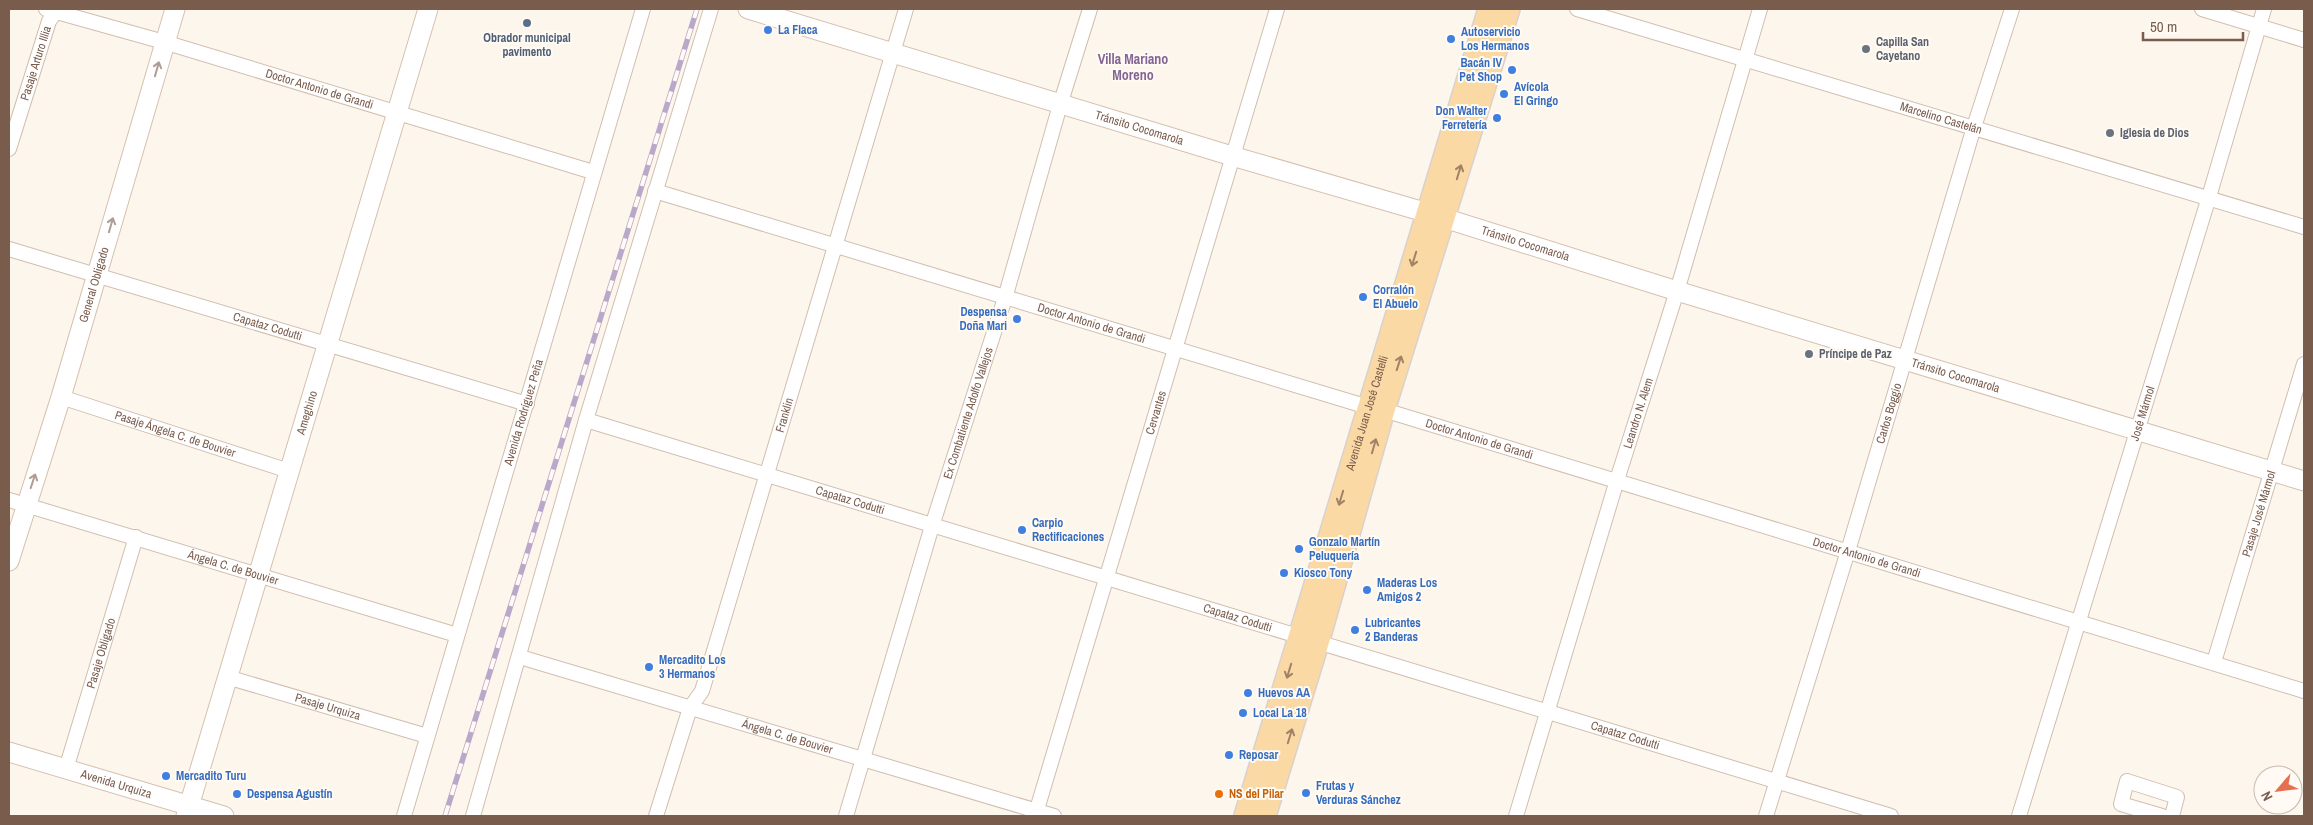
<svg xmlns="http://www.w3.org/2000/svg" width="2313" height="825" font-family="'Archivo Narrow',sans-serif">
  <style>
    .lines { fill: none; stroke-linecap: round; stroke-linejoin: round }
    .street-casing { stroke: #d1beb0; stroke-width: 16 }
    .secondary-casing { stroke: #d6c0b0; stroke-width: 21 }
    .primary-casing { stroke: #dad1cd; stroke-width: 24 }
    .street { stroke: #fff; stroke-width: 14 }
    .secondary { stroke: #fff; stroke-width: 19 }
    .primary { stroke: #fbd9a5; stroke-width: 21 }
    .rail-casing { stroke: #b9a8c9; stroke-width: 5.5 }
    .rail { stroke: #fffaf3; stroke-width: 4; stroke-dasharray: 11; stroke-linecap: butt }
    .oneway { stroke: #af9d94 }
    .oneway2 { stroke: #a18267 }
    .service-dot { fill: #5c6f8a; stroke: #fffaf3; stroke-width: 2 }
    .shop-dot { fill: #3f7fe0; stroke: #fffaf3; stroke-width: 2 }
    .worship-dot { fill: #6b7280; stroke: #fffaf3; stroke-width: 2 }
    .food-dot { fill: #e8710a; stroke: #fffaf3; stroke-width: 2 }
    .labels { text-anchor: middle; dominant-baseline: central; stroke-width: 4; stroke-linejoin: round; paint-order: stroke }
    .shop-label { font-size: 12px; font-weight: bold; fill: #366cbe; stroke: #fffaf3; text-anchor: start }
    .service-label { font-size: 12px; font-weight: bold; fill: #4e5e75; stroke: #fffaf3 }
    .worship-label { font-size: 12px; font-weight: bold; fill: #5b616d; stroke: #fffaf3; text-anchor: start }
    .street-label { font-size: 12px; fill: #7a5c4d; stroke: #fffaf3 }
    .food-label { font-size: 12px; font-weight: bold; fill: #c56008; stroke: #fffaf3; text-anchor: start }
    .neighbourhood-label { font-size: 14px; font-weight: bold; fill: #846695; stroke: #fffaf3 }
  </style>
  <rect width="100%" height="100%" fill="#fdf6ec"/>
  <g class="lines">
    <defs>
      <g id="street">
        <path id="s1" d="M46,9L164,42L593,172"/>
        <path id="s2" d="M1577,9L2304,227"/>
        <polyline points="2202,9 2304,40"/>
        <path id="s3" d="M9,149L49,21L58,9"/>
        <path id="s4" d="M655,191L1368,407L1384,410L2304,691"/>
        <path id="s5" d="M9,249L527,404"/>
        <path id="s6" d="M61,397L289,471"/>
        <path id="s7" d="M586,420L1891,816"/>
        <path id="s8" d="M9,500L457,635"/>
        <path id="s9" d="M520,657L1054,816"/>
        <path id="s10" d="M2214,662L2304,364"/>
        <path id="s11" d="M227,677L427,736"/>
        <path id="s12" d="M66,769L136,537"/>
        <path id="s13" d="M404,816L643,9"/>
        <polyline points="473,816 586,420 711,9"/>
        <path id="s14" d="M656,816L690,708L702,691L906,9"/>
        <path id="s15" d="M846,816L932,526L1005,298L1060,105L1090,9"/>
        <path id="s16" d="M1035,816L1277,9"/>
        <path id="s17" d="M1516,816L1617,480L1677,291L1760,9"/>
        <path id="s18" d="M1766,816L1848,551L1974,127L2012,9"/>
        <path id="s19" d="M2019,816L2209,197L2264,9"/>
        <polyline points="2162,816 2121,804 2127,781 2177,797 2172,816"/>
      </g>
      <g id="secondary">
        <path id="s20" d="M748,9L1232,156L1428,213L1677,291L2304,481"/>
        <path id="s21" d="M9,561L61,397L175,9"/>
        <path id="s22" d="M9,752L224,816"/>
        <path id="s23" d="M186,816L428,9"/>
      </g>
      <g id="primary">
        <path id="s24" d="M1245,816L1489,9"/>
        <polyline points="1265,816 1318,643 1384,410 1509,9"/>
      </g>
    </defs>
    <!-- street casing -->
    <use href="#street" class="street-casing"/>
    <!-- secondary casing -->
    <use href="#secondary" class="secondary-casing"/>
    <!-- primary casing -->
    <use href="#primary" class="primary-casing"/>
    <!-- street -->
    <use href="#street" class="street"/>
    <!-- secondary -->
    <use href="#secondary" class="secondary"/>
    <!-- primary -->
    <use href="#primary" class="primary"/>
    <defs>
      <polyline id="rail" points="445,816 697,9"/>
    </defs>
    <!-- rail casing -->
    <use href="#rail" class="rail-casing"/>
    <!-- rail -->
    <use href="#rail" class="rail"/>
  </g>
  <!-- one-way arrows -->
  <defs><path id="oneway-shaft" d="M-6 0H5M1.5-3L5.5 0L1.5 3" fill="none" stroke-width="1.6" stroke-linecap="round" stroke-linejoin="round" transform="scale(1.25)"/></defs>
  <g class="oneway">
    <use href="#oneway-shaft" transform="translate(157 69) rotate(-74)"/>
    <use href="#oneway-shaft" transform="translate(111 225) rotate(-74)"/>
    <use href="#oneway-shaft" transform="translate(33 481) rotate(-72)"/>
  </g>
  <g class="oneway2">
    <use href="#oneway-shaft" transform="translate(1459 172) rotate(-73)"/>
    <use href="#oneway-shaft" transform="translate(1414 259) rotate(107)"/>
    <use href="#oneway-shaft" transform="translate(1399 363) rotate(-72)"/>
    <use href="#oneway-shaft" transform="translate(1374 446) rotate(-74)"/>
    <use href="#oneway-shaft" transform="translate(1341 498) rotate(107)"/>
    <use href="#oneway-shaft" transform="translate(1289 671) rotate(107)"/>
    <use href="#oneway-shaft" transform="translate(1290 736) rotate(-73)"/>
  </g>
  <!-- markers -->
  <circle class="service-dot" cx="527" cy="23" r="5"/>
  <g class="shop-dot">
    <circle cx="768" cy="30" r="5"/>
    <circle cx="1451" cy="39" r="5"/>
    <circle cx="1512" cy="70" r="5"/>
    <circle cx="1504" cy="94" r="5"/>
    <circle cx="1497" cy="118" r="5"/>
    <circle cx="1363" cy="297" r="5"/>
    <circle cx="1017" cy="319" r="5"/>
    <circle cx="1022" cy="530" r="5"/>
    <circle cx="1299" cy="549" r="5"/>
    <circle cx="1284" cy="573" r="5"/>
    <circle cx="1367" cy="590" r="5"/>
    <circle cx="1355" cy="630" r="5"/>
    <circle cx="649" cy="667" r="5"/>
    <circle cx="1248" cy="693" r="5"/>
    <circle cx="1243" cy="713" r="5"/>
    <circle cx="1229" cy="755" r="5"/>
    <circle cx="166" cy="776" r="5"/>
    <circle cx="1306" cy="793" r="5"/>
    <circle cx="237" cy="794" r="5"/>
  </g>
  <g class="worship-dot">
    <circle cx="1866" cy="49" r="5"/>
    <circle cx="2110" cy="133" r="5"/>
    <circle cx="1809" cy="354" r="5"/>
  </g>
  <circle class="food-dot" cx="1219" cy="794" r="5"/>
  <g class="labels">
    <!-- shop labels -->
    <g class="shop-label">
      <text x="778" y="30">La Flaca</text>
      <text x="1461" y="32">Autoservicio<tspan x="1461" dy="14">Los Hermanos</tspan></text>
      <text x="1502" y="63" text-anchor="end">Bacán IV<tspan x="1502" dy="14">Pet Shop</tspan></text>
      <text x="1514" y="87">Avícola<tspan x="1514" dy="14">El Gringo</tspan></text>
      <text x="1487" y="111" text-anchor="end">Don Walter<tspan x="1487" dy="14">Ferretería</tspan></text>
      <text x="1373" y="290">Corralón<tspan x="1373" dy="14">El Abuelo</tspan></text>
      <text x="1007" y="312" text-anchor="end">Despensa<tspan x="1007" dy="14">Doña Mari</tspan></text>
      <text x="1032" y="523">Carpio<tspan x="1032" dy="14">Rectificaciones</tspan></text>
      <text x="1309" y="542">Gonzalo Martín<tspan x="1309" dy="14">Peluquería</tspan></text>
      <text x="1294" y="573">Kiosco Tony</text>
      <text x="1377" y="583">Maderas Los<tspan x="1377" dy="14">Amigos 2</tspan></text>
      <text x="1365" y="623">Lubricantes<tspan x="1365" dy="14">2 Banderas</tspan></text>
      <text x="659" y="660">Mercadito Los<tspan x="659" dy="14">3 Hermanos</tspan></text>
      <text x="1258" y="693">Huevos AA</text>
      <text x="1253" y="713">Local La 18</text>
      <text x="1239" y="755">Reposar</text>
      <text x="176" y="776">Mercadito Turu</text>
      <text x="1316" y="786">Frutas y<tspan x="1316" dy="14">Verduras Sánchez</tspan></text>
      <text x="247" y="794">Despensa Agustín</text>
    </g>
    <!-- service labels -->
    <g class="service-label">
      <text x="527" y="38">Obrador municipal<tspan x="527" dy="14">pavimento</tspan></text>
    </g>
    <!-- worship labels -->
    <g class="worship-label">
      <text x="1876" y="42">Capilla San<tspan x="1876" dy="14">Cayetano</tspan></text>
      <text x="2120" y="133">Iglesia de Dios</text>
      <text x="1819" y="354">Príncipe de Paz</text>
    </g>
    <!-- street labels -->
    <g class="street-label">
      <text stroke="none"><textPath href="#s3" startOffset="90">Pasaje Arturo Illia</textPath></text>
      <text stroke="none"><textPath href="#s1" startOffset="285">Doctor Antonio de Grandi</textPath></text>
      <text stroke="none"><textPath href="#s2" startOffset="380">Marcelino Castelán</textPath></text>
      <text stroke="none"><textPath href="#s20" startOffset="409">Tránsito Cocomarola</textPath></text>
      <text stroke="none"><textPath href="#s20" startOffset="812">Tránsito Cocomarola</textPath></text>
      <text stroke="none"><textPath href="#s21" startOffset="289">General Obligado</textPath></text>
      <text stroke="none"><textPath href="#s4" startOffset="456">Doctor Antonio de Grandi</textPath></text>
      <text stroke="none"><textPath href="#s5" startOffset="270">Capataz Codutti</textPath></text>
      <text stroke="none"><textPath href="#s20" startOffset="1262">Tránsito Cocomarola</textPath></text>
      <text stroke="none"><textPath href="#s23" startOffset="421">Ameghino</textPath></text>
      <text stroke="none"><textPath href="#s24" startOffset="421">Avenida Juan José Castelli</textPath></text>
      <text stroke="none"><textPath href="#s13" startOffset="421">Avenida Rodríguez Peña</textPath></text>
      <text stroke="none"><textPath href="#s15" startOffset="421">Ex Combatiente Adolfo Vallejos</textPath></text>
      <text stroke="none"><textPath href="#s16" startOffset="421">Cervantes</textPath></text>
      <text stroke="none"><textPath href="#s17" startOffset="421">Leandro N. Alem</textPath></text>
      <text stroke="none"><textPath href="#s18" startOffset="421">Carlos Boggio</textPath></text>
      <text stroke="none"><textPath href="#s19" startOffset="421">José Mármol</textPath></text>
      <text stroke="none"><textPath href="#s14" startOffset="422">Franklin</textPath></text>
      <text stroke="none"><textPath href="#s6" startOffset="120">Pasaje Ángela C. de Bouvier</textPath></text>
      <text stroke="none"><textPath href="#s4" startOffset="861">Doctor Antonio de Grandi</textPath></text>
      <text stroke="none"><textPath href="#s7" startOffset="276">Capataz Codutti</textPath></text>
      <text stroke="none"><textPath href="#s10" startOffset="155">Pasaje José Mármol</textPath></text>
      <text stroke="none"><textPath href="#s4" startOffset="1266">Doctor Antonio de Grandi</textPath></text>
      <text stroke="none"><textPath href="#s8" startOffset="234">Ángela C. de Bouvier</textPath></text>
      <text stroke="none"><textPath href="#s7" startOffset="681">Capataz Codutti</textPath></text>
      <text stroke="none"><textPath href="#s12" startOffset="121">Pasaje Obligado</textPath></text>
      <text stroke="none"><textPath href="#s11" startOffset="105">Pasaje Urquiza</textPath></text>
      <text stroke="none"><textPath href="#s9" startOffset="279">Ángela C. de Bouvier</textPath></text>
      <text stroke="none"><textPath href="#s7" startOffset="1086">Capataz Codutti</textPath></text>
      <text stroke="none"><textPath href="#s22" startOffset="112">Avenida Urquiza</textPath></text>
    </g>
    <!-- food labels -->
    <g class="food-label">
      <text x="1229" y="794">NS del Pilar</text>
    </g>
    <!-- neighbourhood labels -->
    <g class="neighbourhood-label">
      <text x="1133" y="59">Villa Mariano<tspan x="1133" dy="16">Moreno</tspan></text>
    </g>
  </g>
  <!-- border -->
  <rect width="2313" height="825" fill="none" stroke="#7a5c4d" stroke-width="20"/>
  <!-- north arrow -->
  <g transform="translate(2278 790) rotate(242)"><circle r="24" fill="#fffaf3" stroke="#cabbb1"/>
  <path d="M0-4L9 19L0 12L-9 19Z" fill="#e76f51"/>
  <text y="-8" font-size="14" font-weight="bold" text-anchor="middle" fill="#7a5c4d">N</text>
  </g>
  <!-- scale -->
  <path d="M2143 32v8h100v-8" fill="none" stroke="#7a5c4d" stroke-width="2.5"/>
  <text x="2150" y="32" font-size="15" fill="#7a5c4d" stroke="#fffaf3" stroke-width="4" paint-order="stroke">50 m</text>
</svg>
